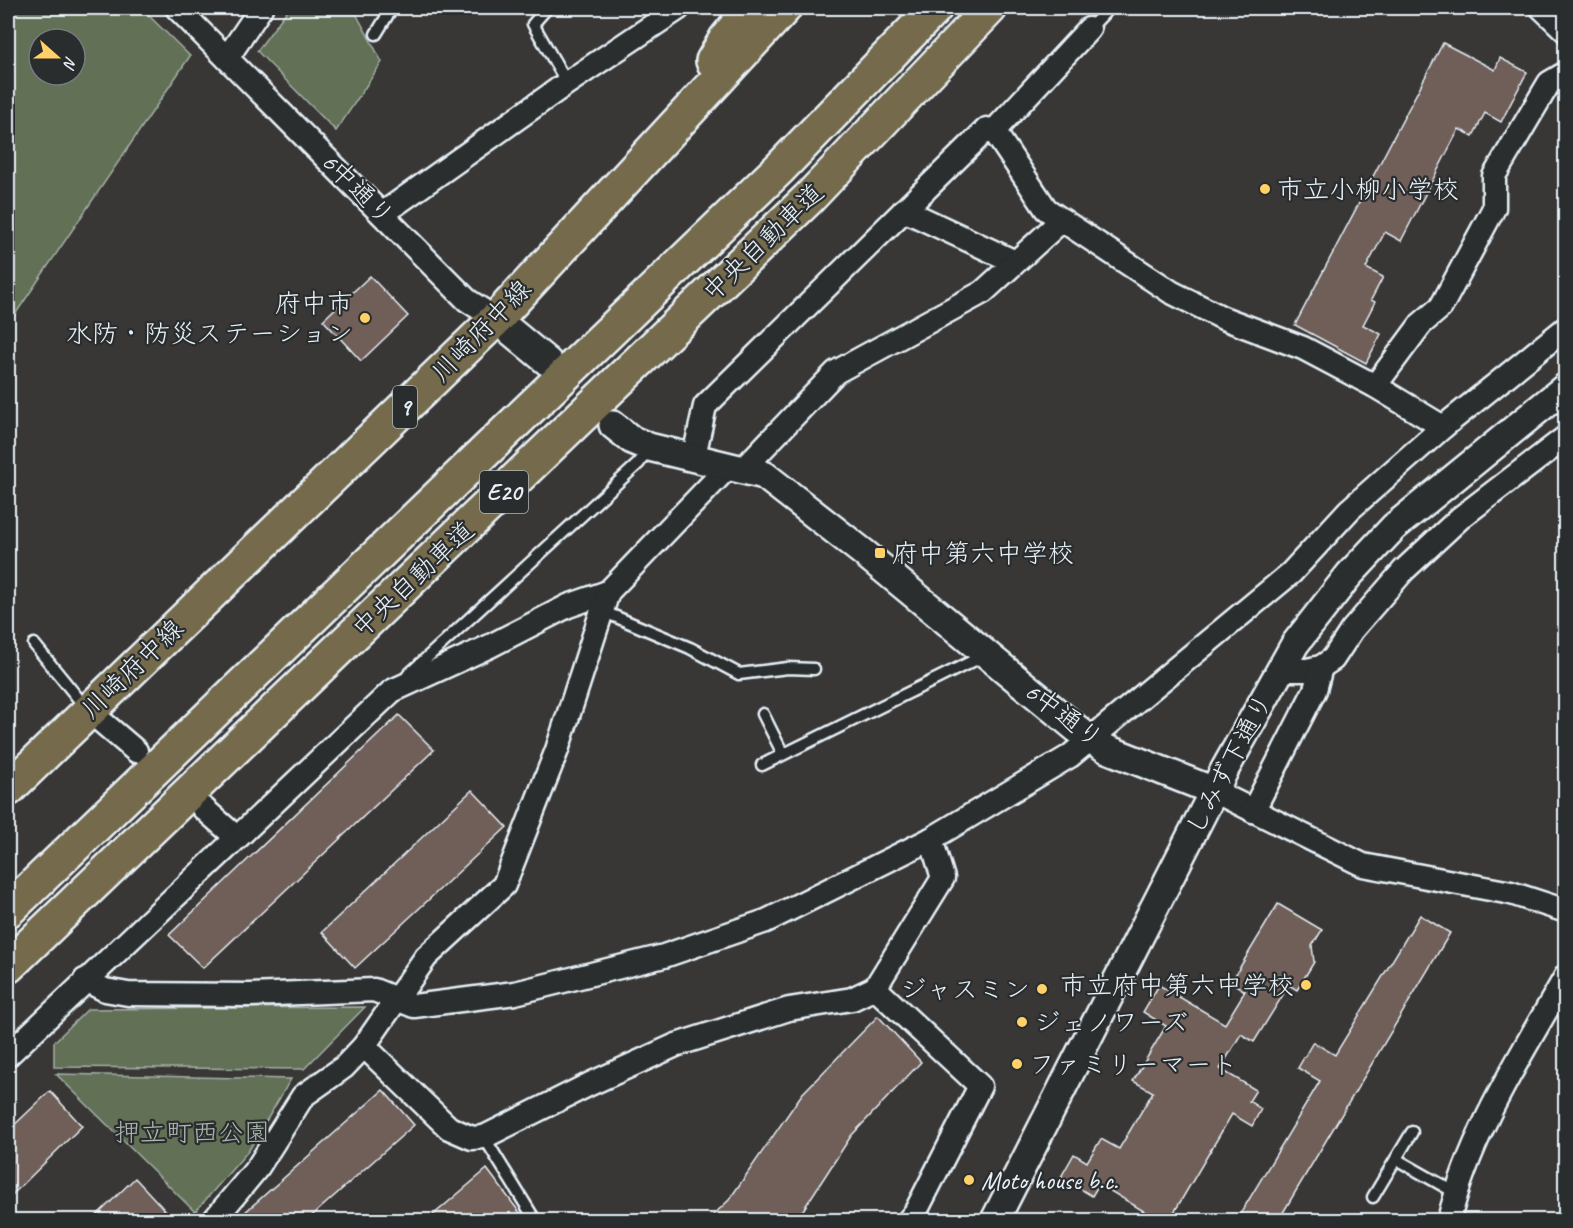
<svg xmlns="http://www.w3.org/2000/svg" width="1573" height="1228" font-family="Caveat,'Klee One',sans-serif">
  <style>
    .green { fill: #626f57; stroke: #a5b0a8; stroke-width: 1.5; fill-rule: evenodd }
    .building { fill: #705e58; stroke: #e8f1f8; stroke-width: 1.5 }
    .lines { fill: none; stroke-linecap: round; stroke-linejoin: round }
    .tertiary-tunnel { stroke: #525353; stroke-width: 27; stroke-dasharray: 27 14; stroke-linecap: butt }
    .service-casing { stroke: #e8f1f8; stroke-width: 15 }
    .minor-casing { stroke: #e8f1f8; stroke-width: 27 }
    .tertiary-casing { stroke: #e8f1f8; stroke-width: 32 }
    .primary-casing { stroke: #e8f1f8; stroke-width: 38 }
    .motorway-casing { stroke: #e8f1f8; stroke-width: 38 }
    .service { stroke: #2a2d2e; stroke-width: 10 }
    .minor { stroke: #2a2d2e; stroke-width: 22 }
    .tertiary { stroke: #2a2d2e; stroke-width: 27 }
    .primary { stroke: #756b4b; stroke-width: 33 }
    .motorway { stroke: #756b4b; stroke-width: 33 }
    .poi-dot { fill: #ffd166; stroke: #2a2d2e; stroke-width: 2 }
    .labels { text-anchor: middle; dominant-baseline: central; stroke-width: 4.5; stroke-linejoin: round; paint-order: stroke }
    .shield { fill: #2a2d2e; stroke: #afb6bb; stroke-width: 1.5 }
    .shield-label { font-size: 24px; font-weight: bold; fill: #e8f1f8 }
    .street-label { font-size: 26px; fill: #e8f1f8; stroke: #2a2d2e }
    .poi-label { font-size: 26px; fill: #e8f1f8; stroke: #2a2d2e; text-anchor: start }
    .park-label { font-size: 26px; fill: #acb6b0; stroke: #2a2d2e }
  </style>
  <rect width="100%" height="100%" fill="#383736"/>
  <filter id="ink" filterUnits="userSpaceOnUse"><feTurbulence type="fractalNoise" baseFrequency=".0167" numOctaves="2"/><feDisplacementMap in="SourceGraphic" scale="12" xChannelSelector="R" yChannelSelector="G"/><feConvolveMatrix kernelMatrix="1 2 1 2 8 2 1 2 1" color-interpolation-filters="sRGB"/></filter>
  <g filter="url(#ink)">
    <!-- green -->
    <g class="green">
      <path d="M8,8H141L190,56L8,325ZM39,39H75V75H39Z"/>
      <polygon points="289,8 353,8 382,62 336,131 257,51"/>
      <polygon points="365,1007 304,1069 54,1067 54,1042 88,1009"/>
      <polygon points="56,1074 291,1079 249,1150 195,1212"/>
    </g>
    <!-- building -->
    <g class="building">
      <polygon points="1443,43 1495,70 1500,58 1527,72 1501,122 1485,113 1473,136 1459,129 1401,241 1385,232 1366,268 1383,277 1371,300 1375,302 1363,325 1381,334 1366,363 1295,325"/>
      <polygon points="370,276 408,316 361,361 323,320"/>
      <polygon points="399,715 434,750 203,968 169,935"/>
      <polygon points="472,790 507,827 355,968 322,932"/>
      <polygon points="1278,904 1322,930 1312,946 1314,962 1297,990 1289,985 1254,1042 1241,1034 1220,1069 1256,1090 1249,1101 1261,1109 1252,1126 1232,1114 1169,1221 1160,1221 1099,1184 1092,1196 1061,1177 1074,1154 1087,1162 1101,1139 1119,1149 1153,1092 1133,1081 1166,1026 1143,1012 1159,985 1225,1024 1245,991 1231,982"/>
      <polygon points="1420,915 1450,933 1278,1221 1236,1221 1320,1081 1298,1068 1313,1042 1335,1055"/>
      <polygon points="878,1016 921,1062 851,1136 796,1221 707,1221 729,1200 802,1094"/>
      <polygon points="383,1090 414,1125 306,1221 235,1221"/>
      <polygon points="50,1091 82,1126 8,1199 8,1131"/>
      <polygon points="487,1169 526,1221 426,1221"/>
      <polygon points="135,1178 175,1221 91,1221"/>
    </g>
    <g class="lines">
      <!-- tertiary-tunnel -->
      <polyline class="tertiary-tunnel" points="549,364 608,420"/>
      <defs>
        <g id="service">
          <polyline points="547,8 533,24 567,83"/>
          <polyline points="1089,29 1109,8"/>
          <polyline points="376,34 392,8"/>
          <polyline points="602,611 690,648 739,674 788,668 814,669"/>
          <polyline points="34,644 86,708"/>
          <polyline points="408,675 639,463 649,447"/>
          <polyline points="763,714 783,754"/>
          <polyline points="762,765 985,655"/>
          <polyline points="484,1137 535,1220"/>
          <polyline points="1396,1159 1456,1193"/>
          <polyline points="1373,1197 1412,1132"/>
        </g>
        <g id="minor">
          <polyline points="177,8 467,300 496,319"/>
          <polyline points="1542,8 1566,31"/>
          <polyline points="227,58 261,8"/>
          <polyline points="904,210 1015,262"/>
          <polyline points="382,214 567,83 679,8"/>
          <polyline points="1062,220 1171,292 1223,318 1303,348 1375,386 1443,427 1566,328"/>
          <polyline points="1375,386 1421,324 1441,307 1494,208 1494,176 1549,83 1566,73"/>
          <polyline points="694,456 705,406 987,129 994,131"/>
          <polyline points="744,468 836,372 983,292 1062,220 1046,209 994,131 1089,29"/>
          <polyline points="1279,670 1307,670 1321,667 1333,659 1352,630 1404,570 1460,518 1566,437"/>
          <polyline points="88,710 136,751"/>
          <polyline points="1214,791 1363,865 1511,893 1566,911"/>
          <polyline points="203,808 236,837"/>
          <polyline points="1253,811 1315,690 1321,667"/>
          <polyline points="85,980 105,990 128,994 250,995 374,990 414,1006 515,993 664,956 766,921 931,839 1070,756 1291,573 1349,510 1443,427"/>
          <polyline points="875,988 980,1086 915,1213 909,1220"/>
          <polyline points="364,1046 449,1128 472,1138 484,1137 590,1084 676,1045 789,1009 852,999 875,988 943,878 931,839"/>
          <polyline points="8,1055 392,691 490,646 568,606 608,592"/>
          <polyline points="214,1220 258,1167 303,1096 344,1067 364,1046 426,957 504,885 557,750 608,592 730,465"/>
          <path d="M1449,1220C1470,1133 1522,1054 1566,976"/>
        </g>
        <g id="tertiary">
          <polyline points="496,319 548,362"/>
          <polyline points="613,425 632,440 649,447 764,475 864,553 1088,738 1107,749 1214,791"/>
          <polyline points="995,1220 1225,769 1295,644 1349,575 1394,527 1566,387"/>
        </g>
        <g id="primary">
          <polyline points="713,61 726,39 751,8"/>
          <polyline points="8,789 496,319 784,8"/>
        </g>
        <g id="motorway">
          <polyline points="8,910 780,168 935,8"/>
          <polyline points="8,966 808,199 990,8"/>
        </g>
      </defs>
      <!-- service casing -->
      <use href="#service" class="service-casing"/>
      <!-- minor casing -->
      <use href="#minor" class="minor-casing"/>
      <!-- tertiary casing -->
      <use href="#tertiary" class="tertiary-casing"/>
      <!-- primary casing -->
      <use href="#primary" class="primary-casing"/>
      <!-- motorway casing -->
      <use href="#motorway" class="motorway-casing"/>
      <!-- service -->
      <use href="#service" class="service"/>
      <!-- minor -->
      <use href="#minor" class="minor"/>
      <!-- tertiary -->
      <use href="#tertiary" class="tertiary"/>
      <!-- primary -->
      <use href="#primary" class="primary"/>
      <!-- motorway -->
      <use href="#motorway" class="motorway"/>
    </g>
  </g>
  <!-- markers -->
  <g class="poi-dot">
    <circle cx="1265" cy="189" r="6"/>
    <circle cx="365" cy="318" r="6"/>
    <rect x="874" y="547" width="12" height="12" rx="3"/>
    <circle cx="1306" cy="985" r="6"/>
    <circle cx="1042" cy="989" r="6"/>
    <circle cx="1022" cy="1022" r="6"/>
    <circle cx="1017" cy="1064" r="6"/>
    <circle cx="969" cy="1180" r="6"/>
  </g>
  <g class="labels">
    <!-- shield labels -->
    <g class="shield">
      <rect x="393" y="386" width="24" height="42" rx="4.5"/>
      <rect x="480" y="471" width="48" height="42" rx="4.5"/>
    </g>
    <g class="shield-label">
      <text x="405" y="407">9</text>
      <text x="504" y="492">E20</text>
    </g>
    <!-- street labels -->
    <g class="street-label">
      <text transform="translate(358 189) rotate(45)">6中通り</text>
      <text transform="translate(763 242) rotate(-44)">中央自動車道</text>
      <text transform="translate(481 331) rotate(-46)">川崎府中線</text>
      <text transform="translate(413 579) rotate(-43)">中央自動車道</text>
      <text transform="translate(132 669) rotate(-44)">川崎府中線</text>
      <text transform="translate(1064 715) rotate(37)">6中通り</text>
      <text transform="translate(1229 764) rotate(-62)">しみず下通り</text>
    </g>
    <!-- poi labels -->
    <g class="poi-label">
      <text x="1277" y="189">市立小柳小学校</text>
      <text x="353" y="303" text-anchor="end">府中市<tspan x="353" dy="30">水防・防災ステーション</tspan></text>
      <text x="892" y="553">府中第六中学校</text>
      <text x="1294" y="985" text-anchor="end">市立府中第六中学校</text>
      <text x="1030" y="989" text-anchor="end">ジャスミン</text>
      <text x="1034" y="1022">ジェノワーズ</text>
      <text x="1029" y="1064">ファミリーマート</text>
      <text x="981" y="1180">Moto house b.c.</text>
    </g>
    <!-- park labels -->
    <g class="park-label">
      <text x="192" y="1132">押立町西公園</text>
    </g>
  </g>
  <!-- margin -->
  <rect width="1573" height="1228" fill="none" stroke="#2a2d2e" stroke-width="30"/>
  <rect x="15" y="15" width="1543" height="1198" fill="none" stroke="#e8f1f8" stroke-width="2" filter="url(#ink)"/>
  <!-- north arrow -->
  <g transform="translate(57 57) rotate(111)"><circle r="28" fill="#2a2d2e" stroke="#767b7f" stroke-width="1.5"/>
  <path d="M0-4.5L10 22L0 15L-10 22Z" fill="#ffd166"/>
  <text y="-9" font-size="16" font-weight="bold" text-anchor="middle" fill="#e8f1f8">N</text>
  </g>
</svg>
